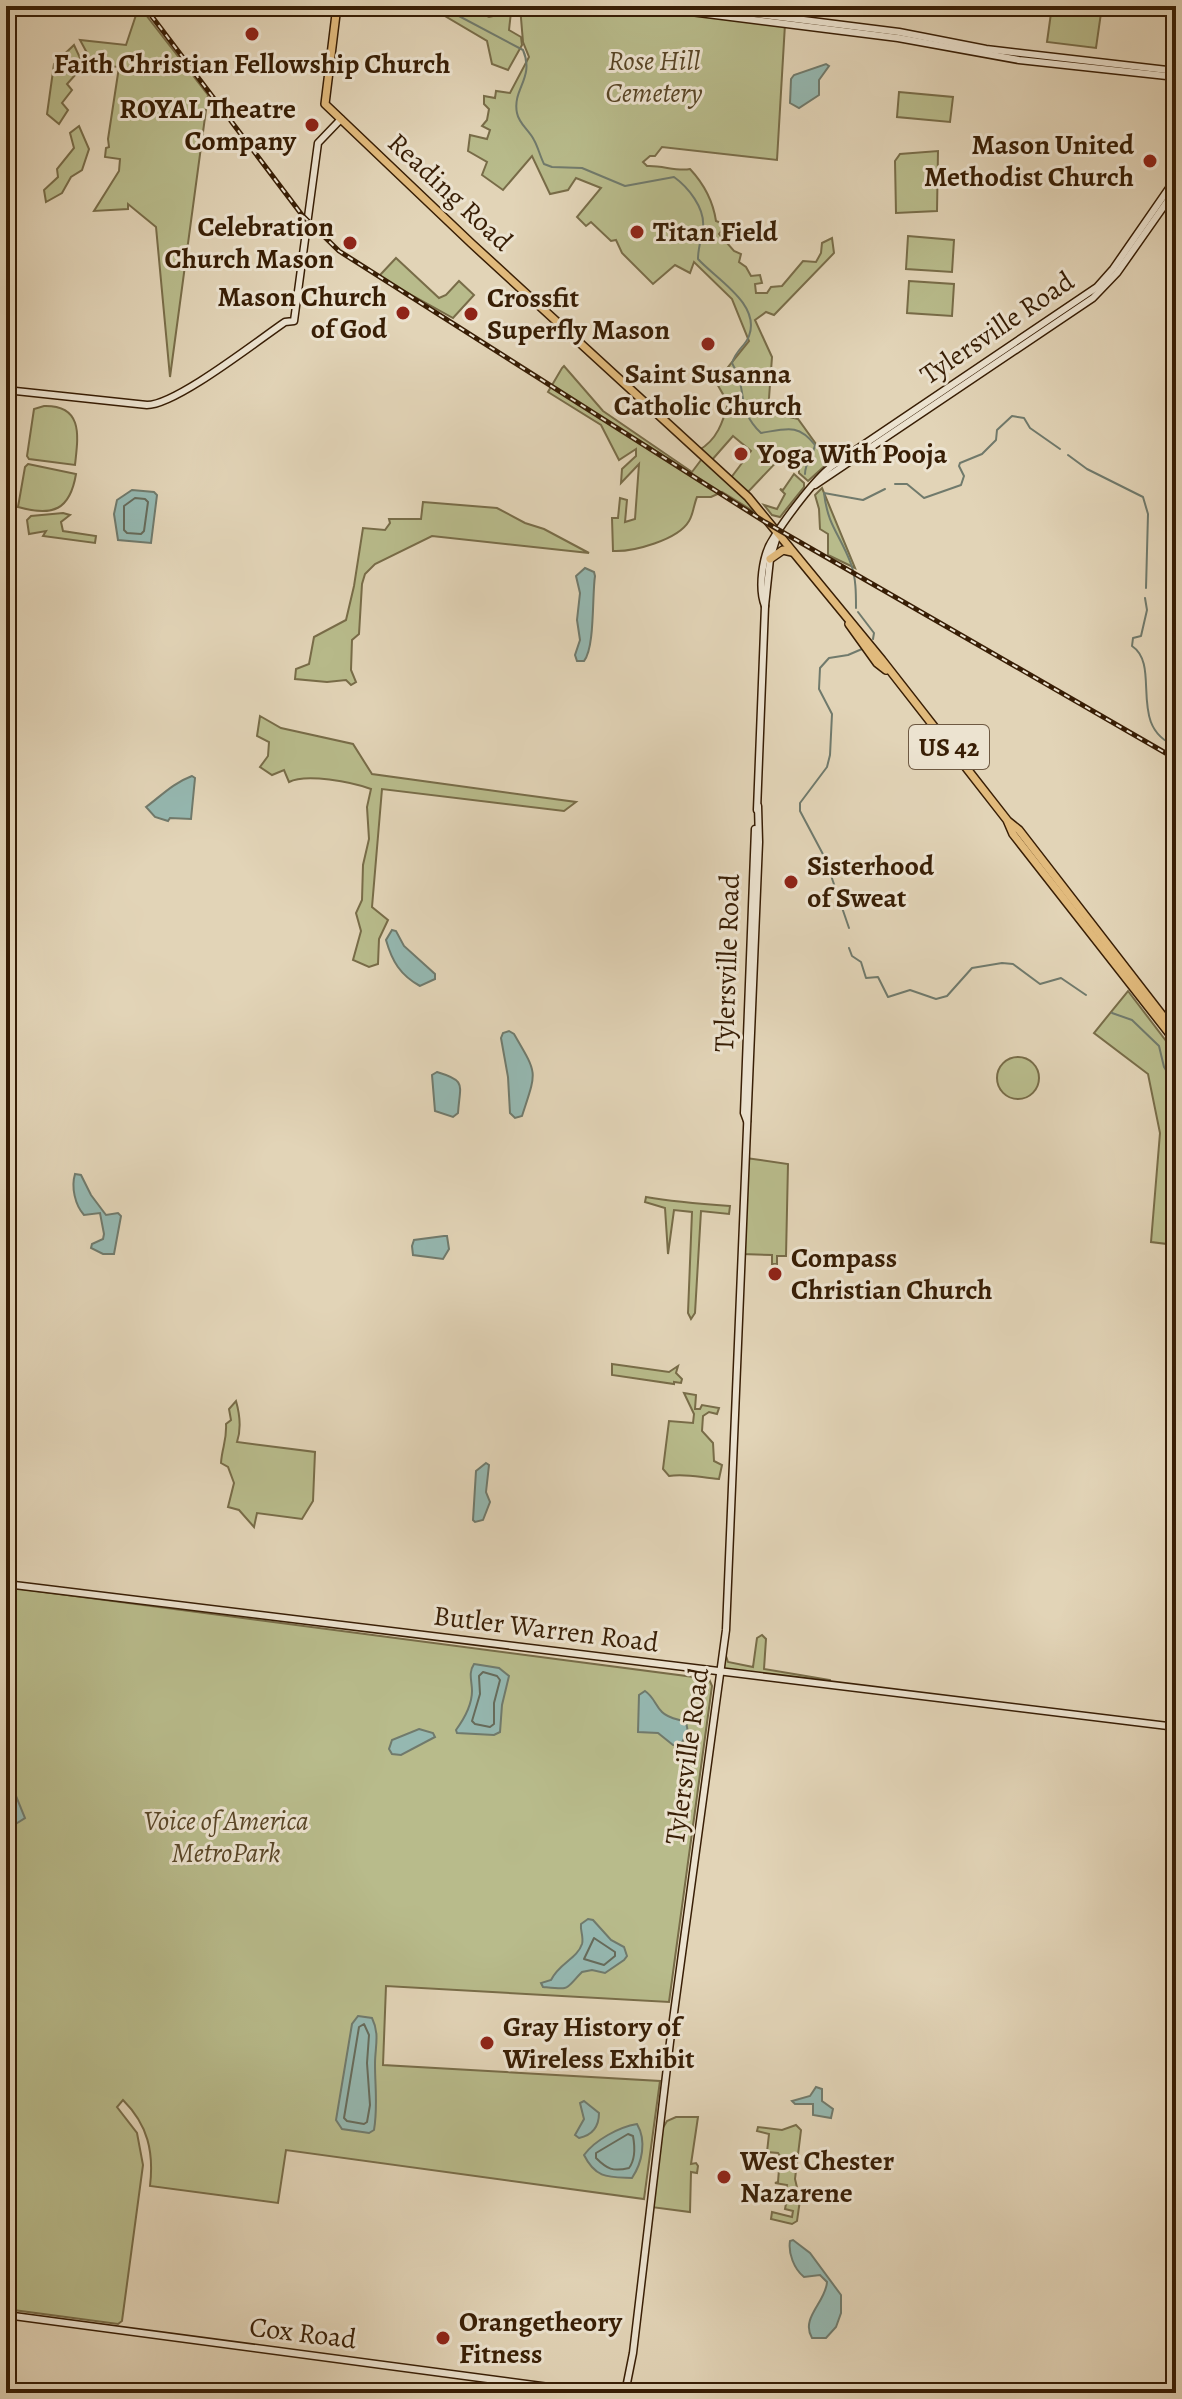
<svg xmlns="http://www.w3.org/2000/svg" width="1182" height="2399" font-family="Alegreya,serif">
  <style>
    .green { fill: #b8bb8b; stroke: #786c48; stroke-width: 2; fill-rule: evenodd }
    .water { fill: #95b8b1; stroke: #707a6c; stroke-width: 2 }
    .lines { fill: none; stroke-linecap: round; stroke-linejoin: round }
    .shore { stroke: #666b5b; stroke-width: 2 }
    .stream { stroke: #707a6c; stroke-width: 2 }
    .secondary-casing { stroke: #381e05; stroke-width: 9 }
    .primary-casing { stroke: #381e05; stroke-width: 10 }
    .secondary { stroke: #ece3d0; stroke-width: 6 }
    .primary { stroke: #e1ba7c; stroke-width: 7 }
    .rail-casing { stroke: #381e05; stroke-width: 5 }
    .rail { stroke: #ece3d0; stroke-width: 2; stroke-dasharray: 6; stroke-linecap: butt }
    .poi-dot { fill: #8f2418; stroke: #ece3d0; stroke-width: 3 }
    .labels { text-anchor: middle; dominant-baseline: central; stroke-width: 6; stroke-linejoin: round; paint-order: stroke }
    .shield { fill: #ece3d0; stroke: #6e5942; stroke-width: 2 }
    .shield-label { font-size: 26px; font-weight: bold; fill: #381e05 }
    .park-label { font-size: 28px; font-style: italic; fill: #584526; stroke: #ece3d0 }
    .poi-label { font-size: 28px; font-weight: bold; fill: #381e05; stroke: #ece3d0; text-anchor: start }
    .street-label { font-size: 28px; fill: #381e05; stroke: #ece3d0 }
  </style>
  <rect width="100%" height="100%" fill="#e2d4b7"/>
  <filter id="stains"><feTurbulence type="fractalNoise" baseFrequency=".0025" numOctaves="4"/><feColorMatrix values="0 0 0 0 .2 0 0 0 0 .09 0 0 0 0 .02 0 0 0 .5 -.17"/></filter>
  <radialGradient id="worn" r=".72"><stop offset=".6" stop-color="#630" stop-opacity="0"/><stop offset="1" stop-color="#630" stop-opacity=".3"/></radialGradient>
  <!-- green -->
  <g class="green">
    <polygon points="139,6 208,95 170,377 156,227 128,204 128,209 94,211 119,171 120,159 105,157 106,148 109,147 108,139 119,67 93,64 80,40 126,45"/>
    <polygon points="428,6 466,6 489,17 511,12 509,30 521,37 522,45 508,70 492,64 487,41"/>
    <path d="M520,6H643L785,24L777,160L662,147L655,156H650L643,162L647,166C662,165 677,172 690,169C704,184 713,201 716,221L726,225L719,234L734,251L741,254L739,262L746,267L751,276L760,275L762,283L755,284L756,293H767L771,287L782,286L803,261L816,262L821,253L822,243L832,238L834,253L774,315L766,312L755,320L772,357L768,412L798,419L829,462L808,481L799,473V460L789,452L784,454L746,494L759,509L753,511L722,492L711,497H697C694,504 693,515 689,521C678,540 633,552 613,551L612,518H618L620,498L627,500L625,522L635,519L639,464L621,483L622,469L636,456V449L619,460L601,425L548,392L562,368L564,366L603,411L692,472L704,456L699,450C717,440 723,422 728,403L716,382L749,341L732,299L694,262L690,273L675,265L653,284L622,253L616,240L611,241L591,222L586,226L577,217L601,188L576,178L568,190L550,194L532,156L503,190L482,175L487,162L468,151L470,135L487,139L490,130L482,126L487,120L489,109L484,104V96L495,98L496,91L510,93L529,57L523,42ZM733,436L751,451L730,479L711,461Z"/>
    <polygon points="1057,6 1102,6 1096,48 1047,42 1051,13"/>
    <polygon points="74,45 81,60 76,66 76,74 67,84 72,90 62,103 68,110 59,124 47,114 54,64"/>
    <polygon points="899,92 953,97 950,122 897,117"/>
    <polygon points="79,126 89,149 82,170 71,177 62,193 46,202 44,190 58,177 57,169 74,148 70,133"/>
    <polygon points="938,151 937,211 896,213 895,161 900,154"/>
    <polygon points="908,236 954,240 952,272 906,269"/>
    <polygon points="396,258 439,298 446,295 459,281 474,295 453,318 381,278 380,275"/>
    <polygon points="909,281 954,284 952,316 907,313"/>
    <path d="M44,406C84,405 78,437 75,465L29,459L27,456L34,409Z"/>
    <path d="M28,464L76,474C70,510 53,517 18,507L25,467Z"/>
    <polygon points="794,474 804,483 804,487 780,517 772,515 764,505 777,509 785,494 780,489 783,490"/>
    <polygon points="822,488 855,568 828,555 828,534 820,529 819,509 815,495"/>
    <polygon points="423,502 497,508 525,523 544,529 589,553 432,536 375,564 365,574 362,584 359,634 352,640 351,670 356,682 351,685 346,680 327,682 295,679 296,669 309,664 314,637 346,620 354,586 363,528 385,530 390,523 389,519 421,519"/>
    <polygon points="63,513 70,515 61,522 63,531 96,536 95,543 43,536 46,531 29,534 27,520 31,516"/>
    <path d="M260,716L281,728L353,744L372,774L576,802L564,811L382,789L372,907L388,920L379,939L378,964L369,967L353,960L361,931L356,913L362,900L363,865L369,839L367,807L371,789C352,782 306,773 289,782L284,770L272,775L260,767L268,756L269,742L257,736Z"/>
    <polygon points="1128,991 1176,1054 1176,1245 1151,1242 1160,1133 1148,1074 1094,1033"/>
    <circle cx="1018" cy="1078" r="21"/>
    <polygon points="746,1158 788,1164 786,1256 777,1256 777,1264 772,1264 772,1255 742,1254"/>
    <path d="M646,1197C674,1202 701,1204 730,1206L729,1214L701,1211L695,1313L691,1319L688,1313L692,1212L674,1210L668,1254L665,1208L645,1202Z"/>
    <polygon points="612,1364 669,1372 678,1366 676,1373 682,1379 681,1383 674,1382 674,1384 612,1375"/>
    <path d="M684,1393L696,1395L695,1409H700L702,1405L719,1408L717,1414L709,1412L703,1416L702,1431L713,1443L714,1461L722,1465L719,1479C702,1478 686,1473 669,1476L663,1469L669,1421L693,1423L694,1414Z"/>
    <path d="M236,1401C240,1415 241,1430 237,1442L315,1452L313,1501L302,1519L257,1513L254,1527L239,1510L228,1507L234,1483L228,1467L221,1463C222,1447 227,1441 226,1424L231,1420L229,1409Z"/>
    <path d="M6,1587L709,1679L712,1686L669,2002L386,1986L383,2065L660,2081L644,2199L286,2150L278,2203L150,2186C154,2152 148,2125 123,2100L117,2107L137,2133L143,2165L122,2321L118,2324L6,2309Z"/>
    <path d="M762,1635L766,1639L764,1669C787,1673 807,1676 830,1680V1686L721,1673L724,1650L728,1662L753,1667L757,1638Z"/>
    <polygon points="676,2117 698,2117 691,2164 696,2163 698,2166 697,2173 691,2172 690,2212 651,2207 661,2131 667,2121"/>
    <polygon points="796,2125 801,2130 795,2179 800,2200 797,2221 792,2224 771,2219 772,2212 792,2217 793,2211 785,2209 786,2204 783,2203 787,2185 775,2183 778,2182 780,2156 778,2153 767,2152 769,2134 757,2131 758,2127 782,2130"/>
  </g>
  <!-- water -->
  <g class="water">
    <polygon points="826,64 829,66 819,80 819,95 799,108 790,103 791,79 794,75"/>
    <polygon points="132,490 154,492 157,495 151,543 118,540 114,514 117,500"/>
    <path d="M585,568L594,572L595,576C592,595 595,648 584,661H577L575,655L580,640L577,620L580,593L576,576Z"/>
    <path d="M192,776L195,778L191,819L170,818L168,821L155,817L146,807C161,796 173,783 192,776Z"/>
    <path d="M392,930L396,931L404,946L435,974V979L420,986C400,975 392,961 386,940Z"/>
    <path d="M509,1031L514,1034C538,1075 537,1070 522,1116L515,1118L510,1113L508,1077L501,1038L503,1033Z"/>
    <path d="M437,1072C467,1081 460,1084 458,1113L453,1117L435,1111L432,1075Z"/>
    <path d="M75,1174L81,1175L91,1195L106,1215L118,1213L121,1216L114,1254H103L91,1248L92,1244L103,1239L104,1234L100,1213L84,1215C75,1205 71,1187 75,1174Z"/>
    <polygon points="444,1236 447,1236 449,1249 443,1259 413,1255 412,1246 414,1240"/>
    <polygon points="486,1463 489,1465 486,1492 490,1502 483,1520 475,1522 473,1520 476,1471"/>
    <path d="M474,1664L499,1668L509,1676L502,1705L500,1732L494,1735L457,1733L456,1730C464,1719 472,1706 472,1691C472,1681 468,1673 474,1664Z"/>
    <path d="M645,1691C654,1697 655,1705 662,1712C669,1719 678,1719 686,1722L688,1732L681,1744L673,1745L658,1733L638,1732L639,1695Z"/>
    <polygon points="419,1729 433,1733 435,1737 401,1755 392,1754 389,1749 392,1740"/>
    <polygon points="6,1788 14,1791 25,1818 6,1830"/>
    <path d="M588,1919L593,1920L611,1940L624,1947L627,1956L624,1960L605,1973L592,1970L582,1972C564,1990 572,1990 543,1987L541,1983L551,1980C559,1963 577,1959 582,1944C584,1937 580,1931 581,1924Z"/>
    <path d="M358,2016L372,2018C380,2034 375,2047 375,2064C375,2087 378,2107 374,2130L369,2133L342,2129L336,2120L352,2024Z"/>
    <polygon points="816,2087 822,2089 822,2101 833,2109 831,2118 813,2115 813,2104 795,2104 792,2101 810,2096"/>
    <path d="M584,2101L599,2113C599,2127 593,2135 579,2138L575,2135L584,2119L580,2103Z"/>
    <path d="M637,2124C647,2141 642,2163 632,2178C609,2177 596,2179 584,2155C595,2140 619,2127 637,2124Z"/>
    <path d="M793,2240L810,2253L841,2295V2313L836,2327L826,2338H812C800,2318 826,2302 827,2282L820,2275L804,2277C794,2269 788,2253 790,2241Z"/>
  </g>
  <g class="lines">
    <!-- shore -->
    <g class="shore">
      <polygon points="135,498 145,499 148,502 144,531 141,534 127,533 124,530 124,506"/>
      <polygon points="483,1672 497,1676 500,1680 494,1703 494,1724 490,1727 475,1724 472,1721 480,1694 479,1676"/>
      <polygon points="594,1938 615,1952 615,1956 604,1965 584,1959"/>
      <polygon points="364,2024 369,2035 367,2063 370,2105 367,2122 364,2124 347,2121 344,2118 359,2027"/>
      <path d="M628,2134L633,2136C635,2147 635,2160 629,2168C613,2172 607,2169 596,2158V2153Z"/>
    </g>
    <!-- stream -->
    <g class="stream">
      <path d="M440,6L523,50C535,78 512,89 517,113C519,124 529,130 534,140C538,147 540,156 544,164L552,167L582,168L625,186L674,177C688,187 705,208 703,227C702,238 698,247 698,259C716,279 761,304 749,336C745,347 737,348 732,363C749,392 735,408 761,433C786,429 798,423 815,445C813,456 805,462 805,474"/>
      <polyline points="1068,455 1087,469 1143,497 1148,514 1146,588"/>
      <polyline points="895,484 907,484 924,498 961,485 964,476 959,466 960,463 982,454 996,440 997,430 1012,416 1024,418 1030,428 1060,449"/>
      <path d="M1145,598L1147,610L1141,636L1133,638L1132,646C1162,666 1126,727 1176,746"/>
      <path d="M856,608C856,593 856,578 851,564C840,534 828,527 824,493L863,500L885,489"/>
      <polyline points="858,612 874,633 873,639"/>
      <polyline points="849,928 825,858 800,811 800,803 827,767 830,755 832,714 819,689 820,668 829,658 848,655 862,649"/>
      <polyline points="849,948 852,956 861,962 866,978 878,977 888,997 910,990 936,999 947,996 972,968 1002,963 1013,964 1040,984 1061,978 1086,995"/>
      <polyline points="1112,1013 1132,1020 1159,1046 1164,1067 1171,1078 1174,1099 1176,1099"/>
      <polyline points="1176,1140 1169,1147 1169,1166 1176,1175"/>
    </g>
    <defs>
      <g id="secondary">
        <polyline points="643,6 898,38 1019,60 1176,77"/>
        <polyline points="692,6 899,32 986,49 1176,71"/>
        <path d="M6,390L147,405C176,405 257,341 285,322L294,321L318,143L341,119"/>
        <polyline points="815,485 1093,298 1117,273 1176,189"/>
        <path d="M765,606C758,589 762,555 773,539C785,519 814,480 832,466L1097,287L1113,269L1176,178"/>
        <polyline points="757,810 765,606 770,559 778,533"/>
        <polyline points="747,1121 744,1113 755,829"/>
        <polyline points="6,1584 1176,1727"/>
        <polyline points="6,2315 594,2393"/>
        <polyline points="625,2393 633,2353 670,2042 726,1630 759,842 758,806"/>
      </g>
      <g id="primary">
        <polyline points="337,6 325,104 471,243 748,497 882,660 1007,820 1013,834 1176,1042"/>
        <polyline points="770,559 783,550 792,552"/>
        <polyline points="849,624 877,663 886,670"/>
        <polyline points="1009,822 1019,830 1176,1033"/>
      </g>
    </defs>
    <!-- secondary casing -->
    <use href="#secondary" class="secondary-casing"/>
    <!-- primary casing -->
    <use href="#primary" class="primary-casing"/>
    <!-- secondary -->
    <use href="#secondary" class="secondary"/>
    <!-- primary -->
    <use href="#primary" class="primary"/>
    <defs>
      <polyline id="rail" points="144,6 302,215 339,251 765,522 1176,759"/>
    </defs>
    <!-- rail casing -->
    <use href="#rail" class="rail-casing"/>
    <!-- rail -->
    <use href="#rail" class="rail"/>
  </g>
  <!-- markers -->
  <g class="poi-dot">
    <circle cx="252" cy="34" r="8"/>
    <circle cx="312" cy="125" r="8"/>
    <circle cx="1150" cy="161" r="8"/>
    <circle cx="637" cy="232" r="8"/>
    <circle cx="350" cy="243" r="8"/>
    <circle cx="403" cy="313" r="8"/>
    <circle cx="471" cy="314" r="8"/>
    <circle cx="708" cy="344" r="8"/>
    <circle cx="741" cy="454" r="8"/>
    <circle cx="791" cy="882" r="8"/>
    <circle cx="775" cy="1274" r="8"/>
    <circle cx="487" cy="2043" r="8"/>
    <circle cx="724" cy="2177" r="8"/>
    <circle cx="443" cy="2338" r="8"/>
  </g>
  <g class="labels">
    <!-- shield labels -->
    <rect class="shield" x="909" y="725" width="80" height="44" rx="6"/>
    <g class="shield-label">
      <text x="949" y="747">US 42</text>
    </g>
    <!-- park labels -->
    <g class="park-label">
      <text x="654" y="61">Rose Hill<tspan x="654" dy="32">Cemetery</tspan></text>
      <text x="226" y="1821">Voice of America<tspan x="226" dy="32">MetroPark</tspan></text>
    </g>
    <!-- poi labels -->
    <g class="poi-label">
      <text x="252" y="64" text-anchor="middle">Faith Christian Fellowship Church</text>
      <text x="296" y="109" text-anchor="end">ROYAL Theatre<tspan x="296" dy="32">Company</tspan></text>
      <text x="1134" y="145" text-anchor="end">Mason United<tspan x="1134" dy="32">Methodist Church</tspan></text>
      <text x="334" y="227" text-anchor="end">Celebration<tspan x="334" dy="32">Church Mason</tspan></text>
      <text x="653" y="232">Titan Field</text>
      <text x="387" y="297" text-anchor="end">Mason Church<tspan x="387" dy="32">of God</tspan></text>
      <text x="487" y="298">Crossfit<tspan x="487" dy="32">Superfly Mason</tspan></text>
      <text x="708" y="374" text-anchor="middle">Saint Susanna<tspan x="708" dy="32">Catholic Church</tspan></text>
      <text x="757" y="454">Yoga With Pooja</text>
      <text x="807" y="866">Sisterhood<tspan x="807" dy="32">of Sweat</tspan></text>
      <text x="791" y="1258">Compass<tspan x="791" dy="32">Christian Church</tspan></text>
      <text x="503" y="2027">Gray History of<tspan x="503" dy="32">Wireless Exhibit</tspan></text>
      <text x="740" y="2161">West Chester<tspan x="740" dy="32">Nazarene</tspan></text>
      <text x="459" y="2322">Orangetheory<tspan x="459" dy="32">Fitness</tspan></text>
    </g>
    <!-- street labels -->
    <g class="street-label">
      <text transform="translate(450 192) rotate(43)">Reading Road</text>
      <text transform="translate(997 328) rotate(-34)">Tylersville Road</text>
      <text transform="translate(727 963) rotate(-88)">Tylersville Road</text>
      <text transform="translate(546 1629) rotate(7)">Butler Warren Road</text>
      <text transform="translate(687 1756) rotate(-82)">Tylersville Road</text>
      <text transform="translate(303 2333) rotate(7)">Cox Road</text>
    </g>
  </g>
  <!-- margin -->
  <rect width="1182" height="2399" fill="none" stroke="#e2d4b7" stroke-width="32"/>
  <rect x="8" y="8" width="1166" height="2383" fill="none" stroke="#381e05" stroke-width="4"/>
  <rect x="16" y="16" width="1150" height="2367" fill="none" stroke="#381e05" stroke-width="2"/>
  <rect width="100%" height="100%" filter="url(#stains)"/>
  <rect width="100%" height="100%" fill="url(#worn)"/>
</svg>
